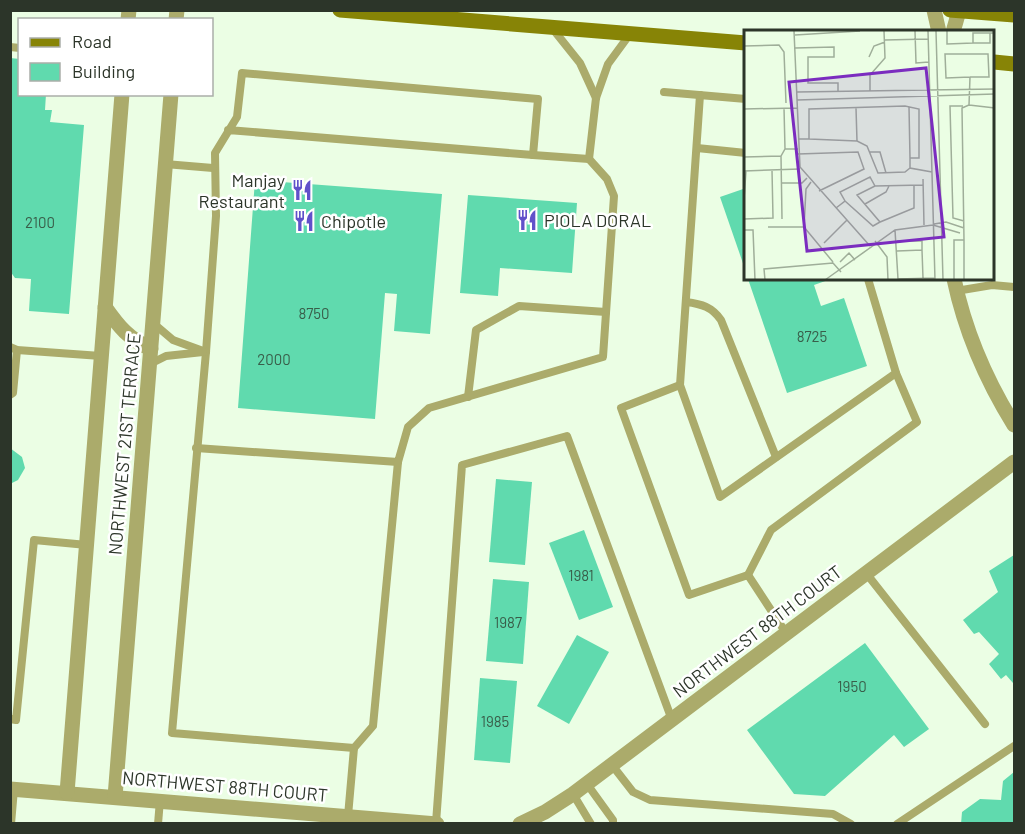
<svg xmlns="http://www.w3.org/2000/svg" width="1025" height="834" font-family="Barlow,sans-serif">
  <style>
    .building { fill: #60daae }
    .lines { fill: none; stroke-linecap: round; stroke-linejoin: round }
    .lane { stroke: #abab6b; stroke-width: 8 }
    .street { stroke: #abab6b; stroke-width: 15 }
    .secondary { stroke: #878406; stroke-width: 15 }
    .labels { text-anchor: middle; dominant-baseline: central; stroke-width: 5; stroke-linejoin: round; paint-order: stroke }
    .number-label { font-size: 15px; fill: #395e4a }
    .poi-label { font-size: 18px; fill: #2c3529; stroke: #fff; text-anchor: start }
    .street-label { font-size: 18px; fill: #2c3529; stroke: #fff }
    .inset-road { fill: none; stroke: #9fae99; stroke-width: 1.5 }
    .view { fill: #7b2cbf; fill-opacity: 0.15; stroke: #7b2cbf; stroke-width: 3 }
    .inset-edge { fill: none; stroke: #2c3529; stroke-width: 3 }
  </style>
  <rect width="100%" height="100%" fill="#ebfee4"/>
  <!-- building -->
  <g class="building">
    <polygon points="10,58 20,59 20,94 46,94 45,110 52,110 50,122 84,125 69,314 29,311 31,279 15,278 10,271"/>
    <polygon points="255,180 442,194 430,334 394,331 397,294 385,293 375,419 238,408"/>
    <polygon points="746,188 746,272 720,197"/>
    <polygon points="468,195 577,203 572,273 500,268 498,296 460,293"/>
    <polygon points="748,279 831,279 814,285 821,306 844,298 867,366 787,393"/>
    <polygon points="10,448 22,457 25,468 18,480 10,484"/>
    <polygon points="496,479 532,482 525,565 489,562"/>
    <polygon points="584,530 613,607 579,620 549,543"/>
    <polygon points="1014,555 1014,682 1013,683 1006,675 1001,679 989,664 999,654 979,632 974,634 963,620 998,592 989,571"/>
    <polygon points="493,579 529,582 523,664 486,661"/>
    <polygon points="577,635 609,652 569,724 537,706"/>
    <polygon points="865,643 929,729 904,747 894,735 825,796 794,794 747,730"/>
    <polygon points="480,678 517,681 510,763 474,760"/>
    <polygon points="1014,772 1014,824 961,824 962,812 980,799 1001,800 1003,781"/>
  </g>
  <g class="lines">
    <!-- lane -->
    <g class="lane">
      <polyline points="552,28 580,63 596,98"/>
      <polyline points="10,47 20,48"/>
      <polyline points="664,92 746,99"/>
      <polyline points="700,95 680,385 621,408 689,595 748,575 786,633"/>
      <polyline points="228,130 533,155 538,99 242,73 237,117 215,153 216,216 206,352 172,733 354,748 348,816"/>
      <polyline points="697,148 746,153"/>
      <polyline points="533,155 589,159 596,98 608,64 630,34"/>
      <polyline points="165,164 213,168"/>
      <polyline points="956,291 992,285 1014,287"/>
      <path d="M686,302C702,304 712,307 721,320L776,457"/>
      <polyline points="153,323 173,340 206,352"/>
      <polyline points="10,347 17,350 101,356"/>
      <polyline points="150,364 166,356 203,352"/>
      <polyline points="680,385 720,497 896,373 868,279"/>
      <polyline points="10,395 13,393 17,350"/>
      <polyline points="468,397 476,330 519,306 606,312"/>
      <polyline points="196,448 398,462 408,427 429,408 603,357 614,196 607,179 589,159"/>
      <polyline points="866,573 985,724"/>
      <polyline points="748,575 771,530 917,422 896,373"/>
      <polyline points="10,719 16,720 34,540 87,545"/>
      <polyline points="354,748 373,726 398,462"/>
      <polyline points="612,765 633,792 650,800 833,814 851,824"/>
      <polyline points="587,784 613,820 613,824"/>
      <polyline points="573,794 591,824"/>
      <polyline points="436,823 462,465 567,436 672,720"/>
      <polyline points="11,824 14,789"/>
      <polyline points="158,824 160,800"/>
      <polyline points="897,824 1014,746"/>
    </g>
    <!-- street -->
    <g class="street">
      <polyline points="934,10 939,32"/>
      <polyline points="128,20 129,10"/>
      <polyline points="176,20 177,10"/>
      <polyline points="953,32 959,11"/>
      <path d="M954,279C965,331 986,380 1014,425"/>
      <path d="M105,307C119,327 129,339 151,349"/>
      <polyline points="10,789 437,824"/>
      <polyline points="67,793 122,94"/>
      <polyline points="115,797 171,94"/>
      <polyline points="520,824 545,812 573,794 1014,462"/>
    </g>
    <!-- secondary -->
    <g class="secondary">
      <polyline points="340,10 746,43"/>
      <polyline points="950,10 1014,15"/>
      <polyline points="994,62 1014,64"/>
    </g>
  </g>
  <!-- icons -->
  <defs>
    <symbol id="restaurant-bare" viewBox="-9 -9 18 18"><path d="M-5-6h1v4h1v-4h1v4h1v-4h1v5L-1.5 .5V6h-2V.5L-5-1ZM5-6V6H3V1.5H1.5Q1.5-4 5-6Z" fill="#6051ca" stroke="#fff" stroke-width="2.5" paint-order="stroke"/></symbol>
  </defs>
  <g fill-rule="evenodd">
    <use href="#restaurant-bare" x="287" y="175" width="30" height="30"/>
    <use href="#restaurant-bare" x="512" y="205" width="30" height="30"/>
    <use href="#restaurant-bare" x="289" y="206" width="30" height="30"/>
  </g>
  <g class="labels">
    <!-- number labels -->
    <g class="number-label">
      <text x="40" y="222">2100</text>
      <text x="314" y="313">8750</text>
      <text x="812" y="336">8725</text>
      <text x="274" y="359">2000</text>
      <text x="581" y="575">1981</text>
      <text x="508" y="622">1987</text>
      <text x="852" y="686">1950</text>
      <text x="495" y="721">1985</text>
    </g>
    <!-- poi labels -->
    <g class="poi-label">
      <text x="285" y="180" text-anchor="end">Manjay<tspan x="285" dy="21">Restaurant</tspan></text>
      <text x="544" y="220">PIOLA DORAL</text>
      <text x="321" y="221">Chipotle</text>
    </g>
    <!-- street labels -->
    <g class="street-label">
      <text transform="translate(124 444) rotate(-85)">NORTHWEST 21ST TERRACE</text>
      <text transform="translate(757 631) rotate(-37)">NORTHWEST 88TH COURT</text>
      <text transform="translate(225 786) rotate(5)">NORTHWEST 88TH COURT</text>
    </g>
  </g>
  <!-- overview -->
  <g transform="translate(744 30)">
    <rect width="250" height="250" fill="#ebfee4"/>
    <path class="inset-road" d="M50,1L56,137L126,216M171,1L172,33L185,32M184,1L191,250M192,1L199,250M203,1V14L229,13V3H251M51,5L116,1M141,10L184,9M229,13H246V3M0,16L35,15L40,22L42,73M51,18L90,17V27H64V53H94V61M125,27L130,16L141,12M126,61V45L141,28L140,1M53,62L251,59M53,70L251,64M225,75L251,78M219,76H206L209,188L220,191M40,78L41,119M112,78L113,111L123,116L134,143L161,142L166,138M0,79L53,78M54,109H65V79L161,76L175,79V128H166L165,77M65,109L113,111M125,122H136L142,143M54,124L114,122L120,139L75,161M37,126L38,189M0,127L37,126L41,119H54M166,128V138L188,142M0,141L56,139M179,149L180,195M37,153H58L63,148M131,156L113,165L136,192L170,178V155M0,169L2,141M101,171L129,196L136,192M121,174L142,162L145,156M92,178L101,171L96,162L126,147L131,156L179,155M0,189L29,188L28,140M190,194L202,192L220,198M24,197H60L89,232M60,197L62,159L67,152M0,200H9L11,250M151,200L154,249L191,248M220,210L218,78L225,75L226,47L202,48L201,24H244L245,47H226M131,211L143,227L144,250M153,211H178V220M80,213L103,190M153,221L178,220L179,248M96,232L105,223L111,230M21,250L20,239L89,233L97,242M81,250L151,200L189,195L216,203M210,250V210H220V250"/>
    <path class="view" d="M182,38L200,207L63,221L45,52Z"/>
    <rect width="250" height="250" class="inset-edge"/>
  </g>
  <!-- border -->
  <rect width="1025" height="834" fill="none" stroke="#2c3529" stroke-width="24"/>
  <!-- legend -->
  <rect x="18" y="18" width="195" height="78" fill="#ffffff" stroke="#abaea9" stroke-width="1.5"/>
  <rect x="30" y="38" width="30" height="9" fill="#878406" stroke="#abaea9" stroke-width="1.5"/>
  <text x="72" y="48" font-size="18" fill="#2c3529">Road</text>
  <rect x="30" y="63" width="30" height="18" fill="#60daae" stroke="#abaea9" stroke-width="1.5"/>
  <text x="72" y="78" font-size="18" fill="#2c3529">Building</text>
</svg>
